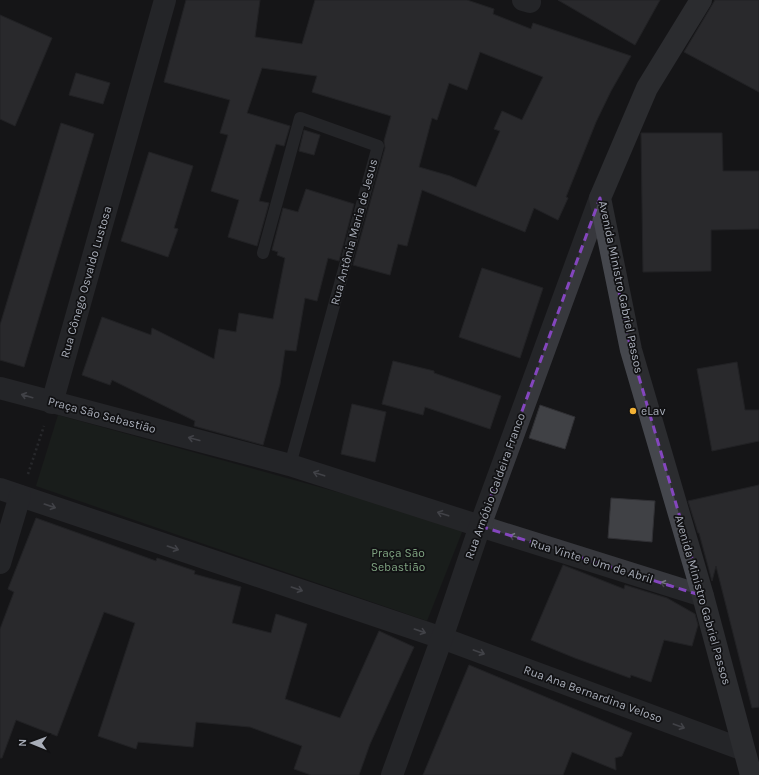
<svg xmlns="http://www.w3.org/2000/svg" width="759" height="775" font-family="Karla,sans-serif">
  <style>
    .green { fill: #1e261f }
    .building { fill: #404145; stroke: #303034; fill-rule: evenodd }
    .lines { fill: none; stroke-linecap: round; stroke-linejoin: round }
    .path { stroke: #3d3f44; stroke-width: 2.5; stroke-dasharray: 2 3; stroke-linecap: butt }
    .lane { stroke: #37383d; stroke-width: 12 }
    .street { stroke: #37383d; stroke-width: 22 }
    .secondary { stroke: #45474d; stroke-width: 22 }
    .oneway { stroke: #757881 }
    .marked { fill: none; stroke: #8446be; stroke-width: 3; stroke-dasharray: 8 5; stroke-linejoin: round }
    .poi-dot { fill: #f2b134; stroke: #111113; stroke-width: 1.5 }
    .labels { text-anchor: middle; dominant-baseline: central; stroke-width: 3.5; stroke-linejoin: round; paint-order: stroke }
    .street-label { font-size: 12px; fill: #a8adb8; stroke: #111113 }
    .poi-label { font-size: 12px; fill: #a8adb8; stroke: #111113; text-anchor: start }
    .park-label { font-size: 12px; fill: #7fa381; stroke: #111113 }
  </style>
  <rect width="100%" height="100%" fill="#161618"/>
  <!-- green -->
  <polygon class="green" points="58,415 464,527 427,621 36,486"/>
  <!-- building -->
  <g class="building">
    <path d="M186,0H260L255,37L302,44L315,0H467L494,9L493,14L531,29L533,23L631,56L611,91L596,122L566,197L568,198L558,220L534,208L525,232L422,190L407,246L398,244L390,275L353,265L385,148L384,141L391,116L312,92L317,76L262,68L247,113L290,126L284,146L276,144L259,201L269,203L257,246L228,237L239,200L211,191L228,135L220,133L230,100L164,82ZM480,52L543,77L522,120L502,111L494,129L500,131L476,187L450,176L419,167L432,118L437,120L449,83L467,90Z"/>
    <polygon points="558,0 660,0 635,45"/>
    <polygon points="715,0 759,0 759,92 684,52"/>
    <polygon points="0,15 52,38 15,126 0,119"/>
    <polygon points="76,73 110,83 103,104 69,95"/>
    <polygon points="61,123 94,134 24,367 0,360 0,325"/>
    <polygon points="304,130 320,135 314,155 299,151"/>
    <polygon points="641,133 722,133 723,171 759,171 759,229 711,230 711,271 643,272"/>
    <polygon points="149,152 193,166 174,228 178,229 168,257 121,241"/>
    <polygon points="306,189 354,204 339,261 328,258 317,301 305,298 296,351 285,350 280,384 263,445 194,426 195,421 112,380 110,385 82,375 102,317 151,335 152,328 214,359 219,329 236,332 239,313 273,319 285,258 277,255 278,252 272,250 283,208 298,212"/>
    <polygon points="482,268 543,288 520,358 459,337"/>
    <polygon points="393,361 434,371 434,373 501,396 490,429 425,407 423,415 382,404"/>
    <polygon points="737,362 745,410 759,410 759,441 712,451 697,369"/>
    <polygon points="352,404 386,412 375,462 341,454"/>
    <polygon points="540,405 575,417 565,449 529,438"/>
    <polygon points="759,485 759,707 752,708 716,566 712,581 699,533 698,533 688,501"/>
    <polygon points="611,498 655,501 652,542 608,538"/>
    <polygon points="36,518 156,561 157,558 195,571 194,574 241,587 232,623 271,633 276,614 307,624 285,699 340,718 379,631 414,647 370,744 359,775 311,775 294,769 302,746 250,727 196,722 193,747 138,742 136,749 98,736 135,623 104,612 57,736 16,720 2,758 0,758 0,629 14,592 8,589"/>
    <polygon points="563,565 624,589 625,585 667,598 695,614 698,625 692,646 664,640 651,682 631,675 630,678 575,658 531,640"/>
    <polygon points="469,665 632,733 622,756 615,758 616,770 572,752 563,775 423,775"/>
  </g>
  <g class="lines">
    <!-- path -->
    <polyline class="path" points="28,474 44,426"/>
    <!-- lane -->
    <polyline class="lane" points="263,253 300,118 378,146 290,465"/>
    <!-- street -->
    <g class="street">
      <polyline points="523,0 530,2"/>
      <polyline points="0,388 290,465 480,526 703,596"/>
      <polyline points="52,403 165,0"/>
      <polyline points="0,489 442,638 744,750"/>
      <polyline points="0,563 20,496"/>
      <polyline points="392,775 442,638 480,526 600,198"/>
    </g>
    <!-- secondary -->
    <polyline class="secondary" points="701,0 647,88 600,198 631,350 703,596 751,775"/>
  </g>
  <!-- one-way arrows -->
  <defs><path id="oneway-shaft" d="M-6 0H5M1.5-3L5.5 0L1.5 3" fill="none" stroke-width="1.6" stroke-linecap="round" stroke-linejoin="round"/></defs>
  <g class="oneway">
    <use href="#oneway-shaft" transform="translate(27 396) rotate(-164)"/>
    <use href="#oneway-shaft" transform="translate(194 439) rotate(-165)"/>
    <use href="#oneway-shaft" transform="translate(319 474) rotate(-162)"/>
    <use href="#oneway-shaft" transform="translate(50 506) rotate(19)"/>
    <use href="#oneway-shaft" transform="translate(443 514) rotate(-162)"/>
    <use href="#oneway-shaft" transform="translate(515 537) rotate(-163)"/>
    <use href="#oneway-shaft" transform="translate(173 548) rotate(19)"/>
    <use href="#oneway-shaft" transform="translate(666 584) rotate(-163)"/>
    <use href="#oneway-shaft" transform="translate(297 589) rotate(19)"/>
    <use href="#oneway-shaft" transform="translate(420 631) rotate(19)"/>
    <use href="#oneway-shaft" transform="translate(479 652) rotate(20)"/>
    <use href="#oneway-shaft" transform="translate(679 726) rotate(20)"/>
  </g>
  <!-- marked area -->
  <path d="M0 0H759V775H0ZM600,198L631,350L703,596L480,526Z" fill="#161618" fill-opacity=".55" fill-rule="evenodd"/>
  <path class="marked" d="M600,198L631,350L703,596L480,526Z"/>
  <!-- markers -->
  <circle class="poi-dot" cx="633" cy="411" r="4"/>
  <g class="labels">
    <!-- street labels -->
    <g class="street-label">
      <text transform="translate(354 232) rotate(-75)">Rua Antônia Maria de Jesus</text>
      <text transform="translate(86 282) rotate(-74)">Rua Cônego Osvaldo Lustosa</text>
      <text transform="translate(621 287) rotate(78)">Avenida Ministro Gabriel Passos</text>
      <text transform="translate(102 415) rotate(15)">Praça São Sebastião</text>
      <text transform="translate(495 486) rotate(-70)">Rua Arnóbio Caldeira Franco</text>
      <text transform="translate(592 561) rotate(17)">Rua Vinte e Um de Abril</text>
      <text transform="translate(703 600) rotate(74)">Avenida Ministro Gabriel Passos</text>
      <text transform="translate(593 694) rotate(20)">Rua Ana Bernardina Veloso</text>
    </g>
    <!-- poi labels -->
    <g class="poi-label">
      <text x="641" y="411">eLav</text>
    </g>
    <!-- park labels -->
    <g class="park-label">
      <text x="398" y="553">Praça São<tspan x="398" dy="14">Sebastião</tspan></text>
    </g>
  </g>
  <!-- north arrow -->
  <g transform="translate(32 743) rotate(271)" stroke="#111113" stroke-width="3" paint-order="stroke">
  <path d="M0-3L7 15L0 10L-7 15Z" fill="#a8adb8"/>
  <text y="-6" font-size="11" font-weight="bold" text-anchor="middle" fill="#a8adb8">N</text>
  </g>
</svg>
